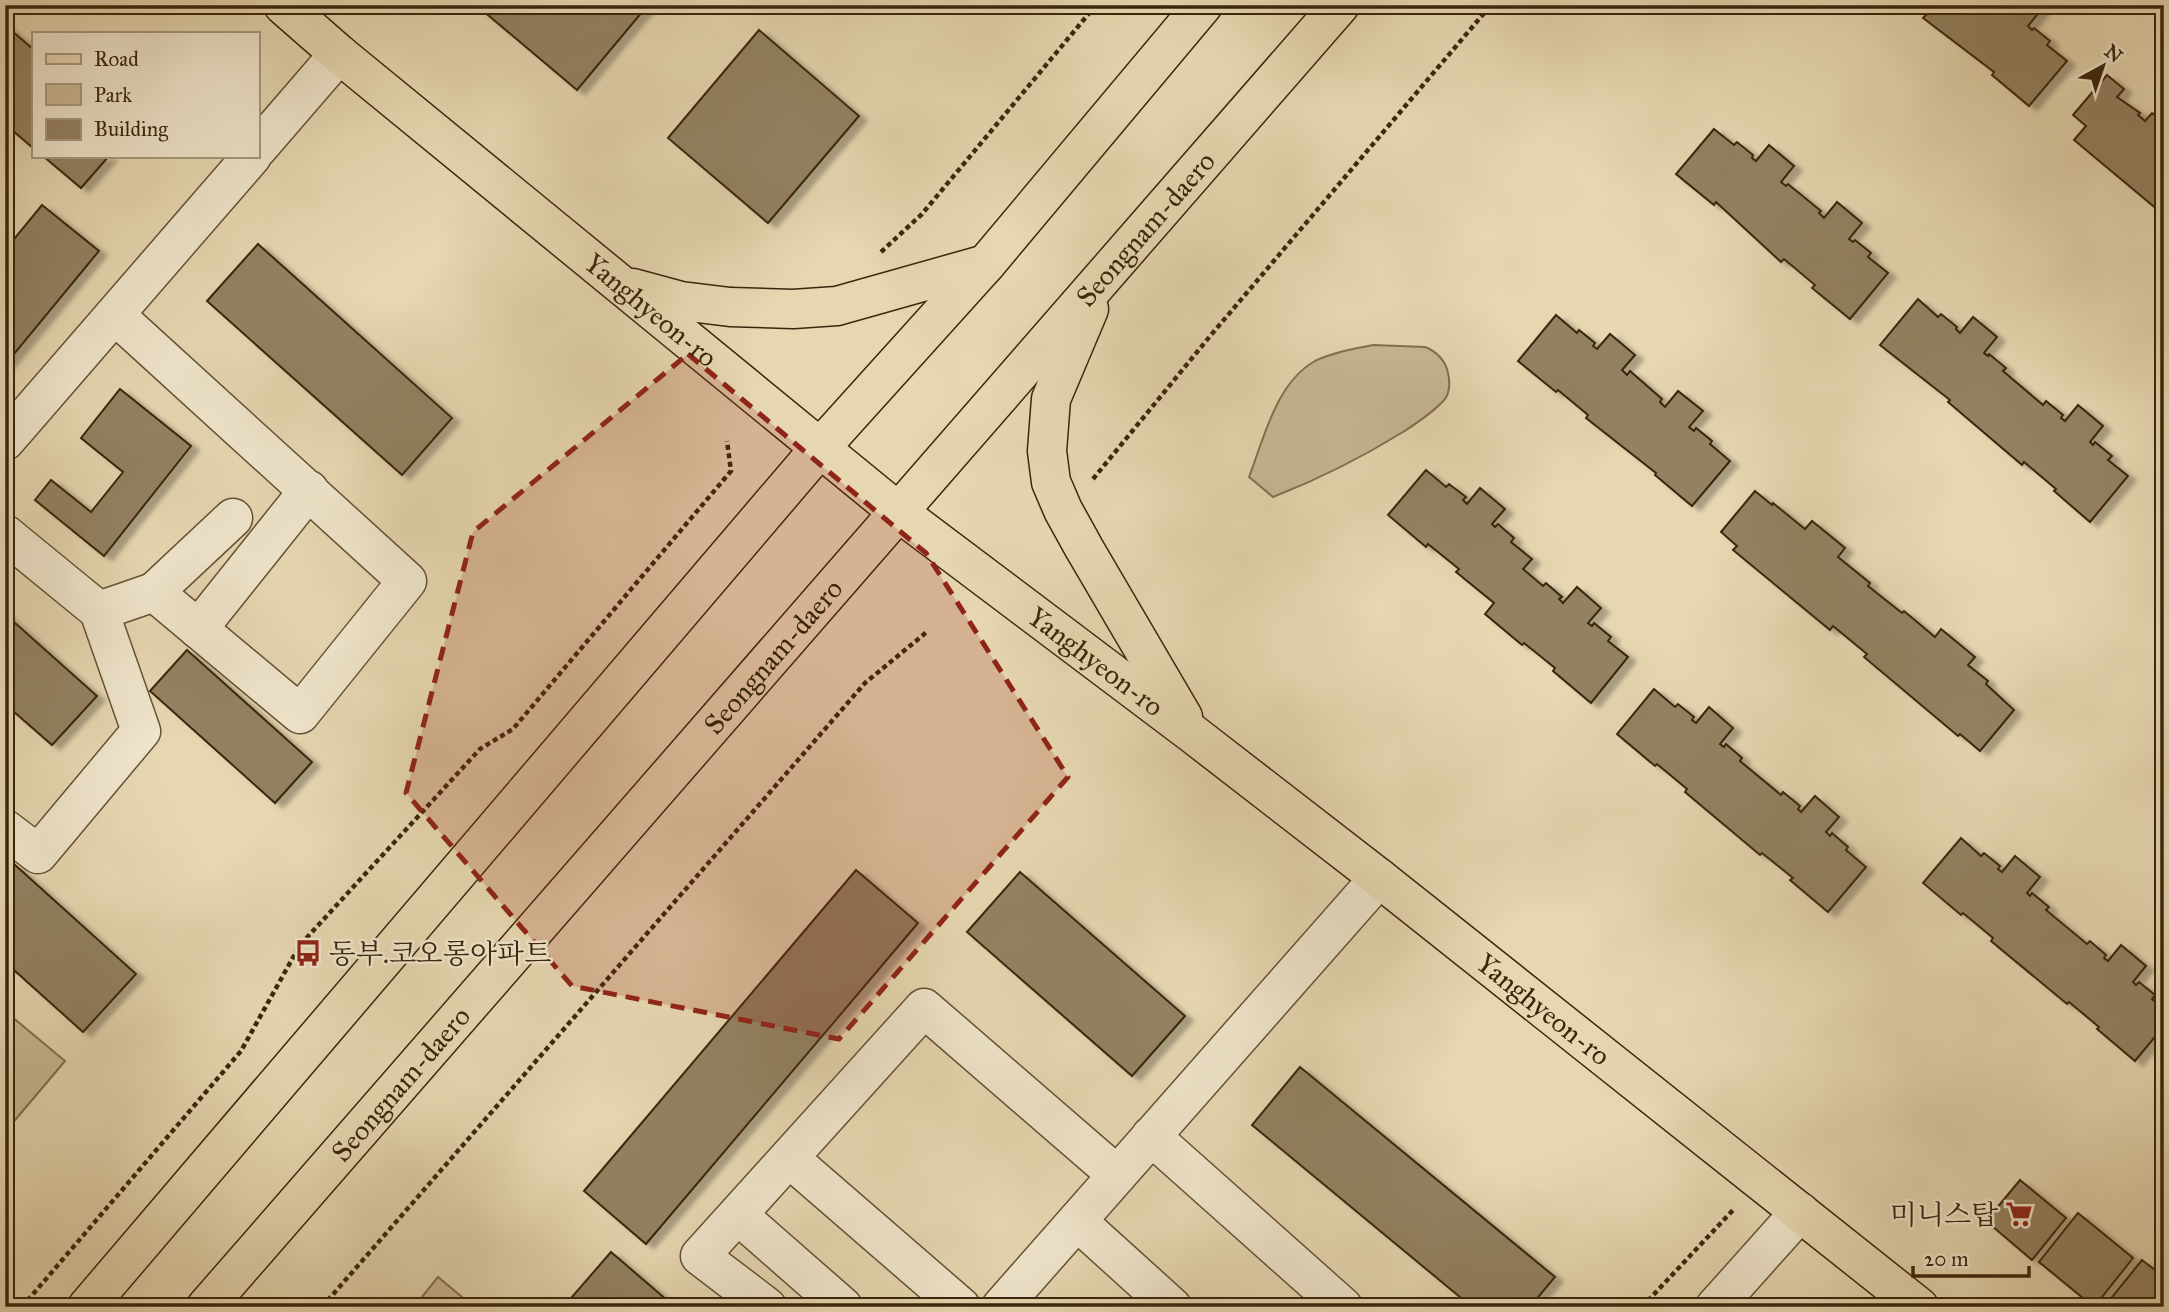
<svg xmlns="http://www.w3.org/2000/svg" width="2169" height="1312" font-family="'IM FELL Great Primer','Noto Serif KR',serif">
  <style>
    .green { fill: #c9b995; stroke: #817050; stroke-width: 2 }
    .building { fill: #938262; stroke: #39260c; stroke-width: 2; filter: url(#shadow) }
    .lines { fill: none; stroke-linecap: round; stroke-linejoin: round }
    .minor-casing { stroke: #645235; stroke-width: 41 }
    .major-casing { stroke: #39260c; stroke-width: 41 }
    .path { stroke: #39260c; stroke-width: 4.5; stroke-dasharray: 5 3.5; stroke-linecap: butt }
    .minor { stroke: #efe5cc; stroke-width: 38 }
    .major { stroke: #e6d7b1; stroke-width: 38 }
    .marked { fill: #8f2418; fill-opacity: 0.2; stroke: #8f2418; stroke-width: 5; stroke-dasharray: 14 9; stroke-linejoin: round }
    .labels { text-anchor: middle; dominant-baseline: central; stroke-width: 5; stroke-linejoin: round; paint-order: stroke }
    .street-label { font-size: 28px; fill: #39260c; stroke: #efe5cc }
    .poi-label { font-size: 28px; fill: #39260c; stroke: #efe5cc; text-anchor: start }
  </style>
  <defs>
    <filter id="shadow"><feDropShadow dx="8" dy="4.5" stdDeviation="2" flood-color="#0004"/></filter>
  </defs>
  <rect width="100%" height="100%" fill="#e6d7b1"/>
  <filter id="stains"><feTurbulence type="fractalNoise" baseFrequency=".00286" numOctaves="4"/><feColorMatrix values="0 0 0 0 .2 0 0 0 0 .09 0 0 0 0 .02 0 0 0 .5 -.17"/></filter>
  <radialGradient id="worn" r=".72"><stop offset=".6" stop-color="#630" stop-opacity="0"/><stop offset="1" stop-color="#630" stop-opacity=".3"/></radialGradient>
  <!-- green -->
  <g class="green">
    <path d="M1373,345L1425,347C1436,351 1446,361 1448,373C1450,381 1450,392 1445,399C1434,412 1417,423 1403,432C1361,458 1319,479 1273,497L1249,477C1264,438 1276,383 1315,361C1333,352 1354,349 1373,345Z"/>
    <polygon points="5,1011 65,1061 5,1132"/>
    <polygon points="438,1277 474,1307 414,1307"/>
  </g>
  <!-- building -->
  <g class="building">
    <polygon points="476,5 648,5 577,90"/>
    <polygon points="1914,5 2035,5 2041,10 2028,26 2032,30 2034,28 2050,41 2047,45 2067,61 2029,106 1992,75 1994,72 1923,18 1926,15"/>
    <polygon points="5,25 33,49 33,148 5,124"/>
    <polygon points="759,30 859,116 768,223 668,138"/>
    <polygon points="2107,75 2124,89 2117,97 2140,113 2138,115 2145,121 2152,113 2164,122 2164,215 2074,140 2086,126 2073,115"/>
    <polygon points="1714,129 1734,145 1737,142 1753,155 1752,158 1756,161 1769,145 1794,166 1781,182 1786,186 1788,184 1821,211 1819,213 1824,218 1837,202 1862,223 1849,239 1853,242 1855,240 1871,253 1868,257 1888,273 1850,319 1812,288 1815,285 1784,259 1781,262 1716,202 1714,205 1676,174"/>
    <polygon points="43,156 109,156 81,188"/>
    <polygon points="42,205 99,251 5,365 5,250"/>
    <polygon points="258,244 452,418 402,475 207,301"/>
    <polygon points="1918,299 1938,317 1941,314 1957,327 1956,329 1960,333 1973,317 1997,337 1984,353 1988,356 1989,354 2006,368 2003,371 2043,405 2046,401 2063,415 2061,418 2065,421 2078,405 2103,426 2090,442 2093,445 2095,442 2112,456 2108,460 2128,476 2090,522 2054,491 2056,489 2024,462 2022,465 1948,402 1950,400 1880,345"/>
    <polygon points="1556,315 1577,333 1579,330 1595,343 1593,346 1597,349 1610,334 1635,355 1622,370 1627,375 1630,371 1662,399 1660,402 1665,407 1678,391 1703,411 1689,427 1694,431 1696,428 1712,441 1710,444 1730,461 1692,506 1655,475 1656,473 1586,418 1588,415 1558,390 1556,392 1518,361"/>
    <polygon points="120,389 191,446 104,556 35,500 51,480 91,512 123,472 81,438"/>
    <polygon points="1426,470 1446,487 1449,484 1466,497 1463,500 1467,504 1480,488 1505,509 1492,524 1495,527 1498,524 1514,538 1511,542 1532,559 1523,569 1543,586 1546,583 1562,597 1559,599 1563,603 1577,587 1601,608 1588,623 1592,626 1594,623 1611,637 1608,641 1628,657 1591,703 1553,671 1555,668 1524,643 1522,645 1485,614 1494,603 1456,572 1459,569 1428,544 1426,547 1388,515"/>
    <polygon points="1755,491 1772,505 1773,503 1805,529 1812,521 1845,548 1838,557 1870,583 1868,586 1902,613 1904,611 1935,637 1941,629 1975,657 1968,665 1988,681 1986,684 2014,710 1980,751 1960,734 1958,736 1864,657 1867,654 1833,626 1830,630 1733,550 1737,546 1721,532"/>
    <polygon points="5,614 97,696 52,745 5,704"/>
    <polygon points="187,650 312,762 275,803 150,691"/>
    <polygon points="1654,689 1675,707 1678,704 1694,717 1692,720 1696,723 1709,707 1733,728 1720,744 1724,747 1726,744 1742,758 1740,761 1781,795 1783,792 1800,806 1798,809 1801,812 1815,796 1839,817 1826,832 1830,836 1832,833 1848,847 1846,850 1866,867 1828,912 1790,880 1793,878 1762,853 1760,855 1685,792 1687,789 1657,764 1655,766 1617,734"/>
    <polygon points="1961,838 1981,856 1984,853 2000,866 1998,869 2002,872 2015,856 2040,877 2027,893 2030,896 2032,893 2049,907 2046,910 2087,944 2090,941 2106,955 2104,958 2108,961 2121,945 2146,966 2133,982 2136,985 2139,982 2155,995 2152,999 2164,1009 2164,1026 2135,1061 2097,1029 2099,1027 2069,1002 2067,1004 1991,941 1993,938 1963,913 1961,915 1923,883"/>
    <polygon points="14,864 136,974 83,1032 5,962 5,874"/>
    <polygon points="856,870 918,923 646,1244 584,1191"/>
    <polygon points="1020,872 1185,1016 1132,1076 967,932"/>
    <polygon points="1300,1067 1555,1277 1530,1307 1472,1307 1252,1125"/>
    <polygon points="2020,1180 2066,1218 2032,1260 1986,1221"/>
    <polygon points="2078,1213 2133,1258 2094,1307 2039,1262"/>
    <polygon points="611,1252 675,1307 567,1307 565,1305"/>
    <polygon points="2142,1260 2164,1277 2164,1307 2104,1307"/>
  </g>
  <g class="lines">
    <defs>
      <g id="minor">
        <polyline points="257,149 339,54"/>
        <polyline points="5,441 252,156"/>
        <polyline points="5,534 99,611 141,731 38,854 5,829"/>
        <polyline points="154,592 233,518"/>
        <polyline points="99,611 154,592 300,714 407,581 115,315"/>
        <polyline points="198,629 309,490"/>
        <polyline points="1151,1136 1343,1307"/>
        <polyline points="789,1158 961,1307"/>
        <polyline points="738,1215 843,1307"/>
        <polyline points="1077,1221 1172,1307"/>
        <polyline points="767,1307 700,1256 924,1008 1117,1175"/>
        <polyline points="1001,1307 1379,878"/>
        <polyline points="1715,1307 1800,1212"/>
      </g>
      <g id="major">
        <path id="s1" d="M283,5L339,54L897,511L1193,734L1379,878L1919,1307"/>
        <polyline points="633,288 681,301 730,307 793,309 837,306 986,264"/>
        <polyline points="1089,309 1051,399 1047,451 1051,482 1063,510 1084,548 1183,717"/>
        <polyline points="87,1307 820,448 986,264 1203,5"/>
        <path id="s2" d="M206,1307L1340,5"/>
      </g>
    </defs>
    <!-- minor casing -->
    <use href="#minor" class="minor-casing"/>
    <!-- major casing -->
    <use href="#major" class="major-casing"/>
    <!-- path -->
    <g class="path">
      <polyline points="881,252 922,214 1096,5"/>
      <polyline points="1093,479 1211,335 1491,5"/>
      <polyline points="22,1307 241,1051 300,945 480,749 513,729 731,471 727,441"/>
      <polyline points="322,1307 865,683 928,631"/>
      <polyline points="1642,1307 1734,1209"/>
    </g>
    <!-- minor -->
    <use href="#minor" class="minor"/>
    <!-- major -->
    <use href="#major" class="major"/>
  </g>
  <!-- marked area -->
  <path class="marked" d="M688,354L926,553L1068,777L839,1039L572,986L406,793L473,532Z"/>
  <!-- icons -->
  <defs>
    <symbol id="bus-bare" viewBox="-9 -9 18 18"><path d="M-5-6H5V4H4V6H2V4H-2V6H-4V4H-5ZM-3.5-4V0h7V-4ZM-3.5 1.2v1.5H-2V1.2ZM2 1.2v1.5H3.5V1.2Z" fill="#8f2418" stroke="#efe5cc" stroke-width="2.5" paint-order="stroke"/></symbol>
    <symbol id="supermarket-bare" viewBox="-9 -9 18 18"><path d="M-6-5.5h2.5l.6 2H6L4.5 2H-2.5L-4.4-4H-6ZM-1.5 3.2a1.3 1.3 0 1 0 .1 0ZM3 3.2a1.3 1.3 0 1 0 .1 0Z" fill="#8f2418" stroke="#efe5cc" stroke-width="2.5" paint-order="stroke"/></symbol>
  </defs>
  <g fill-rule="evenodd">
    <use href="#bus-bare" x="289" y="934" width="38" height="38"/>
    <use href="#supermarket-bare" x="2000" y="1195" width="38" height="38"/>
  </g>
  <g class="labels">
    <!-- street labels -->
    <g class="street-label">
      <text stroke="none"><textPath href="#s2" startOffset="1430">Seongnam-daero</textPath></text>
      <text stroke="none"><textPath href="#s1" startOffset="478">Yanghyeon-ro</textPath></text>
      <text stroke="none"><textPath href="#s2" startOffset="863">Seongnam-daero</textPath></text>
      <text stroke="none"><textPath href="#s1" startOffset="1045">Yanghyeon-ro</textPath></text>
      <text stroke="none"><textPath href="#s1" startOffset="1612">Yanghyeon-ro</textPath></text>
      <text stroke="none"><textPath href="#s2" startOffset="296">Seongnam-daero</textPath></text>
    </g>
    <!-- poi labels -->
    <g class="poi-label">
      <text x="329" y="953">동부.코오롱아파트</text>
      <text x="1998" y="1214" text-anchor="end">미니스탑</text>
    </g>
  </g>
  <!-- margin -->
  <rect width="2169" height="1312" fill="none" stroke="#e6d7b1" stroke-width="28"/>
  <rect x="7" y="7" width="2155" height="1298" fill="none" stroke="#39260c" stroke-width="3.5"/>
  <rect x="14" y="14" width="2141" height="1284" fill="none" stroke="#39260c" stroke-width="2"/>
  <!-- legend -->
  <rect x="32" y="32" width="228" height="126" fill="#efe5cc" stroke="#a6997f" stroke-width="2"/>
  <rect x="46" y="54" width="35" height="10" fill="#e6d7b1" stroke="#a6997f" stroke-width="2"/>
  <text x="94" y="66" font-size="21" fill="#39260c">Road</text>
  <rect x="46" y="84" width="35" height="21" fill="#c9b995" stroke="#a6997f" stroke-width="2"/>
  <text x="94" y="102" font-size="21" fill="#39260c">Park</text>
  <rect x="46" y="119" width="35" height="21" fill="#938262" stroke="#a6997f" stroke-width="2"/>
  <text x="94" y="136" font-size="21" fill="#39260c">Building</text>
  <!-- north arrow -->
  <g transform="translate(2103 66) rotate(40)" stroke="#efe5cc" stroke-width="5" paint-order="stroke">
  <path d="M0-5L12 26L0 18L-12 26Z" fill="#39260c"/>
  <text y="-10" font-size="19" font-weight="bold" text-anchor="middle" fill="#39260c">N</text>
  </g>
  <!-- scale -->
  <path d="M1913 1266v10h116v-10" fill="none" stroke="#39260c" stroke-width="3.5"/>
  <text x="1924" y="1266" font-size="21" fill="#39260c" stroke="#efe5cc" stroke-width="5" paint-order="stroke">20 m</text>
  <rect width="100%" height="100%" filter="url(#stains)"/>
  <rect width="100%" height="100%" fill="url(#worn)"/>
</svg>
